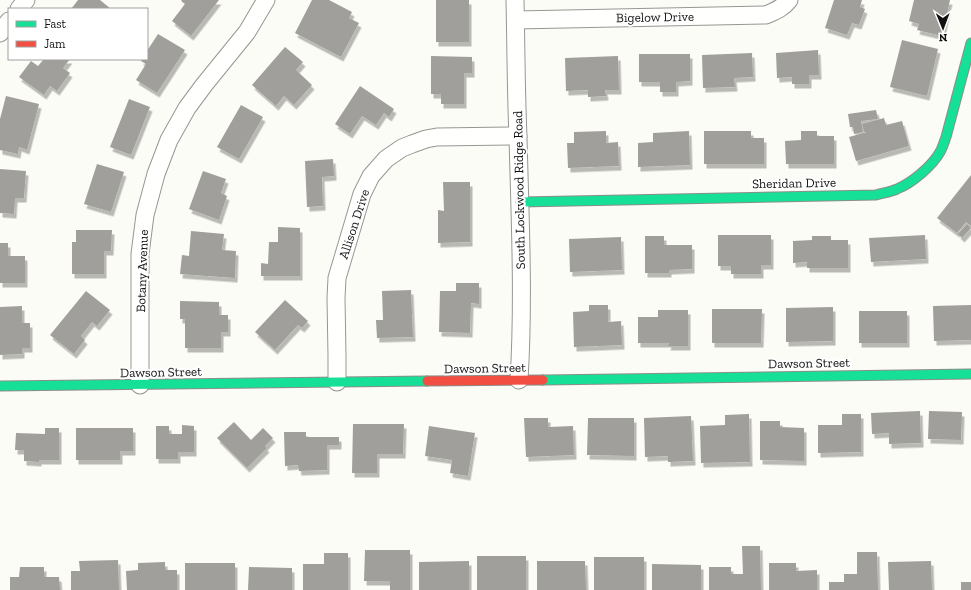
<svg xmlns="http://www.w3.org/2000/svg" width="971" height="590" font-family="'Zilla Slab',serif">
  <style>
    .building { fill: #a09f9b; filter: url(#shadow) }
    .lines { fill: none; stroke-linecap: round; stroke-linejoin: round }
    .street-casing { stroke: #969694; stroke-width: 19 }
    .fast-casing { stroke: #8d8d8a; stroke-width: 11 }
    .jam-casing { stroke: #8d8d8a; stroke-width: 11 }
    .street { stroke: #fffffe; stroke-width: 17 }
    .fast { stroke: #16e098; stroke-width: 9 }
    .jam { stroke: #f24e42; stroke-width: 9 }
    .labels { text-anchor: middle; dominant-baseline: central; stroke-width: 4; stroke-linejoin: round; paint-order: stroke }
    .street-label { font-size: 13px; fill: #101010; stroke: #fff }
  </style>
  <defs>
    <filter id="shadow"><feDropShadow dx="2.5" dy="4.5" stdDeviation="0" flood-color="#0004"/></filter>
  </defs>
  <rect width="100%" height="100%" fill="#fcfcf6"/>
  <!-- building -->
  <g class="building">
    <polygon points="78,0 100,0 111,9 71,9"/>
    <polygon points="182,0 219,0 191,36 172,21 185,4 181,1"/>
    <polygon points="312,0 329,0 352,12 349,18 359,23 341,57 295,33"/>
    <rect x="436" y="0" width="33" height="42"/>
    <polygon points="834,0 862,0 860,7 865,9 859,25 852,23 847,35 825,28"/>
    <polygon points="914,0 950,0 942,36 917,30 919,24 909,21"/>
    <polygon points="158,34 185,50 157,93 136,80 146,64 141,61 142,59 147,59 147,51"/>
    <polygon points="902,40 938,49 927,96 890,87"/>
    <polygon points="285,47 303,62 296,70 312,85 294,105 284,96 276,106 252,85"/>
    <polygon points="818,50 819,75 809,75 809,84 792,84 792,77 777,78 776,53"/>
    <polygon points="752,53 753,77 734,78 735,87 703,88 702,55"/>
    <polygon points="639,54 690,54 690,81 676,82 676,92 660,92 660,82 639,82"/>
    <polygon points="431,56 472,57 472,73 464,73 464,104 441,104 441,94 431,94"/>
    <polygon points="618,56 619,90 605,90 606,96 588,97 588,90 566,91 565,58"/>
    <polygon points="44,59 70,59 63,68 70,73 57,91 50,86 44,95 19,77 31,61 38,66"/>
    <polygon points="360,86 394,109 389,117 384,113 376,125 362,116 350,134 335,124"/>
    <polygon points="6,96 39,104 27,150 19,147 18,154 0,150 0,119"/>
    <polygon points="129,99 150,107 131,155 110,147"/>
    <polygon points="241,105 263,117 239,159 217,147"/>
    <polygon points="876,110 878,119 861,121 863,132 854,134 853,127 850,127 848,114"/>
    <polygon points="884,118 886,125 902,121 909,146 856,161 849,137 867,132 864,132 862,124"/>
    <polygon points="606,131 606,143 618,142 619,166 568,168 567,143 574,143 574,132"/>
    <polygon points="689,131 690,165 638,167 638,143 653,142 653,133"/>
    <polygon points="704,131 751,131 751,138 764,138 764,164 704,164"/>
    <polygon points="801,131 817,131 817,136 834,136 834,164 786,164 785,141 801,140"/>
    <polygon points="333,159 334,176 322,177 323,206 307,207 305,161"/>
    <polygon points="97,164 124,172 111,212 84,204"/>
    <polygon points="0,169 26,171 24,198 15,198 14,214 0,213"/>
    <polygon points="203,171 226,179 221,193 227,196 219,220 189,209"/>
    <polygon points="971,175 971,226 966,222 957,233 937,218"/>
    <polygon points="443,182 470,182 470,242 438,243 438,210 444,211"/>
    <polygon points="967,224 971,228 962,238 958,234"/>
    <polygon points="278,227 300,228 300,276 261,276 261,263 268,264 269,242 278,242"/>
    <polygon points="76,230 112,230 111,251 104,251 104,274 72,274 72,242 76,242"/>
    <polygon points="191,231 224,234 222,250 236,251 235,278 180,274 182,255 189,256"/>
    <polygon points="718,235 771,235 771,265 761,265 761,274 731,274 731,266 718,266"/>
    <polygon points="925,235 926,259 871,262 869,238"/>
    <polygon points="645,236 664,236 664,245 692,245 692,269 669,270 669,273 645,273"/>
    <polygon points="812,236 831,236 831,240 848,240 848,268 807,268 807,262 793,263 793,241 812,240"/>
    <polygon points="621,237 622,270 570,272 569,239"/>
    <polygon points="0,243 8,243 8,256 25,256 25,283 0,283"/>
    <polygon points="456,283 479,283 479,304 471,303 470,333 439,332 440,291 456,291"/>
    <polygon points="411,290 413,337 377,338 376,320 383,320 382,291"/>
    <polygon points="86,291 110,310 97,326 92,322 81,336 85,340 74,354 50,335"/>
    <polygon points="285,300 308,321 302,328 298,325 275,350 255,332"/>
    <polygon points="180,301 219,302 219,315 228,315 228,332 221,332 221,348 185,348 185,319 180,319"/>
    <polygon points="589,305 608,305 608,322 621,321 622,345 574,347 573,312 589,311"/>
    <polygon points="971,305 971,340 934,341 933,306"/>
    <polygon points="22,306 22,323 30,323 30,348 22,348 22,354 0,355 0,307"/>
    <polygon points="833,307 833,341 786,342 786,308"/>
    <polygon points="712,309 762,309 761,343 712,343"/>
    <polygon points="658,310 688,310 688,346 668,346 669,343 638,343 638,317 658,317"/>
    <rect x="859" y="311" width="48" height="32"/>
    <polygon points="920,411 921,443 889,444 889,433 872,434 871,413"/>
    <polygon points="929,411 962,412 961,440 928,439"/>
    <polygon points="749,414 750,462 701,463 700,426 725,425 725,415"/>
    <polygon points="842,414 861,414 861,452 818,453 818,425 842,425"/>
    <polygon points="691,416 693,461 668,462 668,456 645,457 644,418"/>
    <polygon points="524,418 548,418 548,427 573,426 574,455 526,457"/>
    <polygon points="588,418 634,418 634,456 587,455"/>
    <polygon points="760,421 780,421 780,427 804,428 804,461 760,460"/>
    <polygon points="234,422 251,440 263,428 273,438 265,446 267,448 247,468 217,438"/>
    <polygon points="353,424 404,424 403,454 377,454 377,473 352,473"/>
    <polygon points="182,425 194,426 194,452 178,452 178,459 156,459 156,426 169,426 169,434 182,434"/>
    <polygon points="429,426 475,433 468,476 450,473 452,460 425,456"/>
    <polygon points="45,428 59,428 59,460 39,460 39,462 24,461 24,450 15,450 16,433 45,434"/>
    <polygon points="76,428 133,428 133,451 120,451 120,460 76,460"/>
    <polygon points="284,432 306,432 306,437 339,437 339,445 327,445 327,470 299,471 298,465 285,466"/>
    <polygon points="742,546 760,546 761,590 709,590 709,567 731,567 731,574 743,574"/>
    <polygon points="365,550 410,550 410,590 390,590 390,581 364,581"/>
    <polygon points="857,552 877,552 878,590 829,590 829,582 844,582 844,574 857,574"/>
    <polygon points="324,553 348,553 348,590 303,590 303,564 324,564"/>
    <rect x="477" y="556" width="49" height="34"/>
    <rect x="594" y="557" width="50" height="33"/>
    <polygon points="118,560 119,590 71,590 71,571 80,571 79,561"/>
    <polygon points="469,561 469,590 419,590 419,562"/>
    <polygon points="537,561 585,561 586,590 537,590"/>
    <polygon points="931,561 932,590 889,590 888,562"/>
    <polygon points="165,562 165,570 177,570 177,590 127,590 126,571 138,570 138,563"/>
    <rect x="185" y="563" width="50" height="27"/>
    <polygon points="769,563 796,563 796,571 817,570 817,590 769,590"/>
    <polygon points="652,564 701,565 701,590 652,590"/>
    <polygon points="20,567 44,567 44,577 59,577 60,590 10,590 10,577 19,577"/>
    <polygon points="249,567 292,568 292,590 248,590"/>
    <rect x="961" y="582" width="10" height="8"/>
  </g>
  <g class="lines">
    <defs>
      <g id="street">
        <path d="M515,0C516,46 516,91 518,137C520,218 524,299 519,380"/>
        <polyline points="19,9 26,0"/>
        <path d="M516,20L766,15C775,11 783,8 789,0"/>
        <polyline points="0,33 9,21"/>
        <polyline points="337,382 337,356 336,298 337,278 362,194 371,176 386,159 402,148 412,144 426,139 437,137 518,136"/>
        <polyline points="140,385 140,254 145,215 156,174 169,140 187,108 204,85 247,32 266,0"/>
      </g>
      <g id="fast">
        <path d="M520,202L876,195C883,193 891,192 897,189C912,183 932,166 940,152C943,147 944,142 946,137L971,43"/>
        <polyline points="543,380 971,374"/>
        <polyline points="0,386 427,381"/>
      </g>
      <polyline id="jam" points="427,381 543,380"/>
    </defs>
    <!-- street casing -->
    <use href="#street" class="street-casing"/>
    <!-- fast casing -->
    <use href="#fast" class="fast-casing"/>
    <!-- jam casing -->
    <use href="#jam" class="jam-casing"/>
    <!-- street -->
    <use href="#street" class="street"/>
    <!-- fast -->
    <use href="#fast" class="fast"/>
    <!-- jam -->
    <use href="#jam" class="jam"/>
  </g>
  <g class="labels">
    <!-- street labels -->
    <g class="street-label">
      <text transform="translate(655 17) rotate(-1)">Bigelow Drive</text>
      <text transform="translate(794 183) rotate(-1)">Sheridan Drive</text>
      <text transform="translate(519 190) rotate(-91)">South Lockwood Ridge Road</text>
      <text transform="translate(354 224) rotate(-72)">Allison Drive</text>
      <text transform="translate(142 271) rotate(-88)">Botany Avenue</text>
      <text transform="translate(809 363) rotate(-1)">Dawson Street</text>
      <text transform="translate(485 368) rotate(-1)">Dawson Street</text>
      <text transform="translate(161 372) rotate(-1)">Dawson Street</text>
    </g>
  </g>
  <!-- legend -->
  <rect x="8" y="8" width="140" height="52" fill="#ffffff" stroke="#9f9f9f"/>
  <rect x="16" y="21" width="20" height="6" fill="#16e098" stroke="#9f9f9f"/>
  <text x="44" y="28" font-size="12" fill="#101010">Fast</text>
  <rect x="16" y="41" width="20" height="6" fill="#f24e42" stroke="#9f9f9f"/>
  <text x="44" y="48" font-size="12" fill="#101010">Jam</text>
  <!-- north arrow -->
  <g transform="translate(943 28) rotate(179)" stroke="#ffffff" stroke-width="3" paint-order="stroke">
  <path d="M0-3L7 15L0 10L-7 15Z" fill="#101010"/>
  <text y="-6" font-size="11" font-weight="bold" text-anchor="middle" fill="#101010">N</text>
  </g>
</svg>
